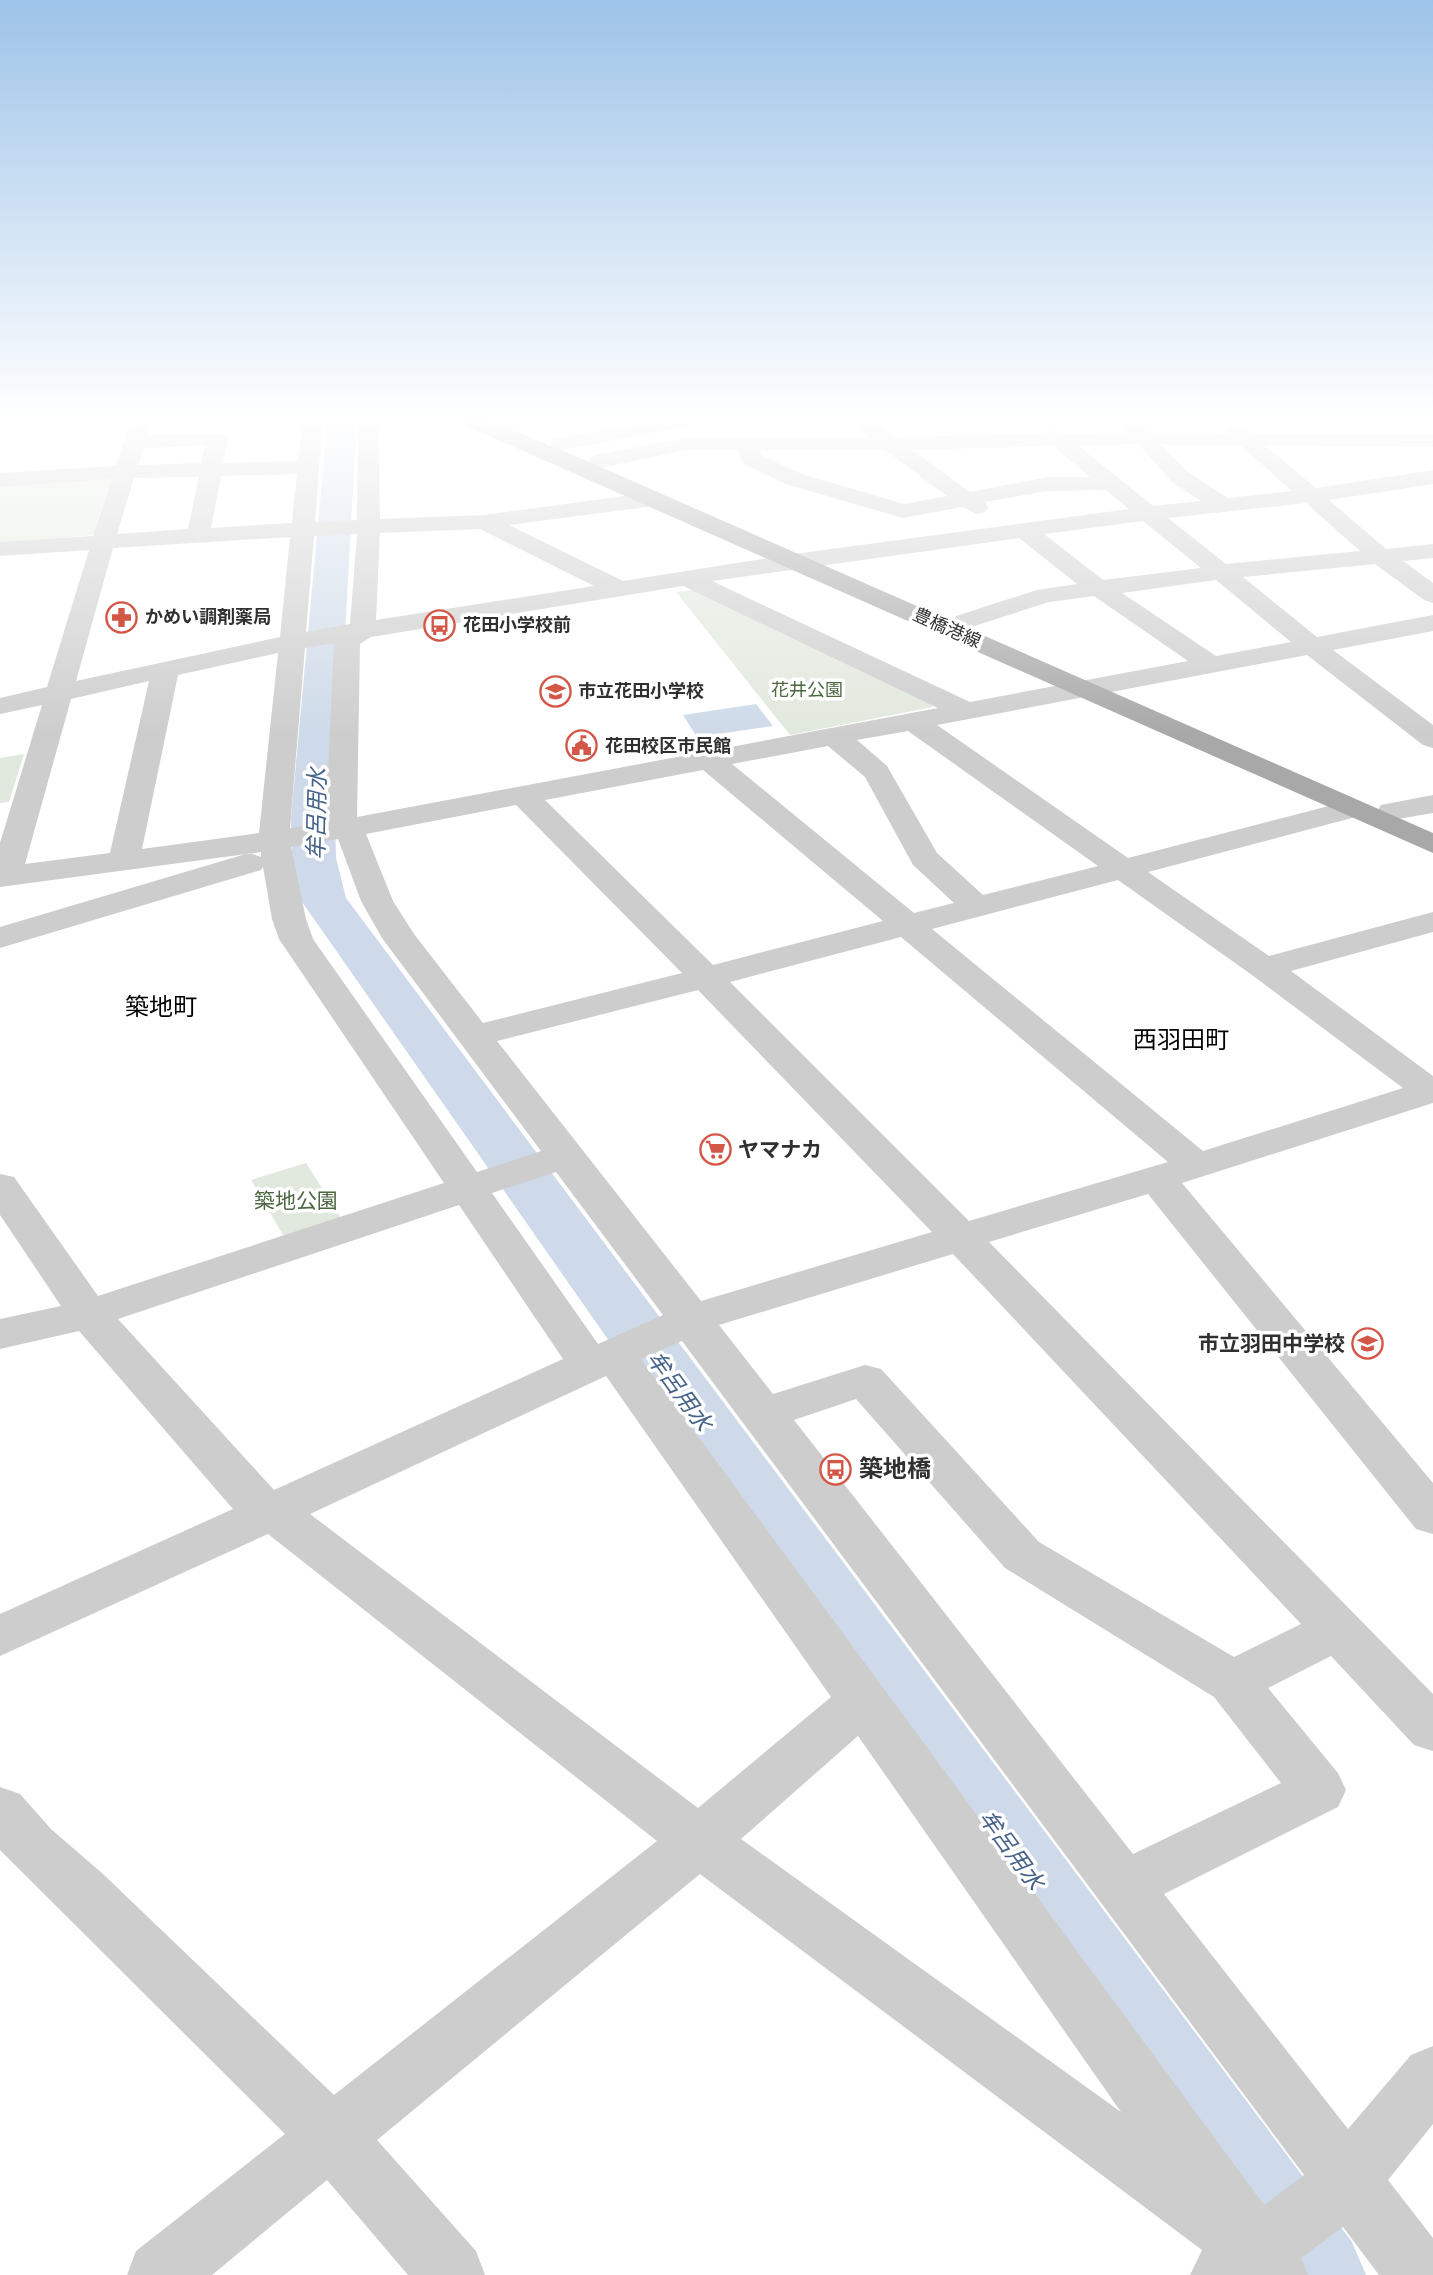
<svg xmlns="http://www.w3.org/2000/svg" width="1433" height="2275" font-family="Signika,'Noto Sans JP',sans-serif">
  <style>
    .green { fill: #e1e8dd }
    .water { fill: #cedae9 }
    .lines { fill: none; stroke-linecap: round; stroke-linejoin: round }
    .river { fill: #cedae9; fill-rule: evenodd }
    .minor { fill: #cdcdcd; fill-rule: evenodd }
    .major { fill: #a8a8a8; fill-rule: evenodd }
    .labels { text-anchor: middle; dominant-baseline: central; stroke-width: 7; stroke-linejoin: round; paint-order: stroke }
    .far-poi-label { font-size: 18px; font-weight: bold; fill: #303030; stroke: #fff; text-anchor: start }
    .far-street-label { font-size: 18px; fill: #303030; stroke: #fff }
    .far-park-label { font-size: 18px; fill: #4c6742; stroke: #fff }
    .poi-label { font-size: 21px; font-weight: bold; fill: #303030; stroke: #fff; text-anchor: start }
    .park-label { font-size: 21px; fill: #4c6742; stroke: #fff }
    .water-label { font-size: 23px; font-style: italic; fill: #46638a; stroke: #fff }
    .quarter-label { font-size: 24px; fill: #000; stroke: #fff }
    .near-poi-label { font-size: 24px; font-weight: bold; fill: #303030; stroke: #fff; text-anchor: start }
  </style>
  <rect width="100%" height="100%" fill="#fff"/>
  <!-- green -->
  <g class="green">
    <polygon points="112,478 93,535 0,543 0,483"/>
    <polygon points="694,590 931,703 933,707 790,735 676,592"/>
    <polygon points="24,754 9,802 0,803 0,758"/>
    <polygon points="306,1163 343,1221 286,1240 251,1180"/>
  </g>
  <!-- water -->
  <polygon class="water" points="756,704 773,726 697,737 683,715"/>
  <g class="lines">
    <!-- river -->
    <polygon class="river" points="328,416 357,416 335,817 336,858 346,898 1352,2242 1366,2275 1262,2275 300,899 292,858 291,817"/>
    <!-- minor -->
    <g class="minor">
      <polygon points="0,416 20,416 17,420 0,423"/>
      <path d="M133,416H153L147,435H224L228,439L223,463L298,461L303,416H323L315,522L357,520L358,416H378L380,519L484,515L654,492L662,494L665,499L662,504L654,506L509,525L623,581L794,554L1129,509L1106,490L1048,491L985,502L988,507L985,512L977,514L962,507L903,518L786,484L743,464L738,450H686L600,468L592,466L589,461L592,456L600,454L686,438H868L842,416H866L895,437L1042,434L1052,429L1063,434L1126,432L1122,426L1125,422C1137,419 1141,423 1149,432L1227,433L1229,427L1236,425L1251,433L1433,435V447L1266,446L1316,488L1433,470V484L1329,500L1386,549L1433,544V558L1403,561L1433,583V603L1424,600L1375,564L1243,577L1317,637L1433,615V631L1333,650L1433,725V748L1423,745L1307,655L937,725L1128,858L1352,800L1363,803L1367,809L1363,815L1148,872L1269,956L1433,912V932L1291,971L1433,1076V1103L1182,1183L1433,1483V1534L1416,1529L1148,1194L989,1242L1433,1694V1751L1414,1745L1331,1656L1268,1688L1338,1773L1346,1790L1338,1807L1164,1894L1348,2129L1411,2055L1433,2046V2124L1388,2180L1433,2238V2275H1379L1343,2227L1301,2258L1308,2275H1190L1202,2250L700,1874L377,2140L476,2251L485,2275H408L327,2180L212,2275H127L136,2251L285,2134L0,1850V1787L20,1794L51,1829L103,1874L334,2095L657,1841L268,1534L0,1656V1614L233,1509L79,1331L0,1349V1319L61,1306L0,1215V1174L14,1177L98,1296L444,1183L279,939L272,919L263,867L261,870L0,948V927L239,856L250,853L261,857V852L0,887V843L42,705L0,714V698L47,687L89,550L0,556V542L93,536L112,479L0,487V473L116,466ZM1138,444L1172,482L1201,501L1153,506L1079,446ZM1161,445H1240L1292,491L1228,498L1188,472ZM205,446L201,463L138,465L144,448ZM1053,446L1090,477H1048L970,492L912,450ZM759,450H885L947,496L904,504L802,474L761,455ZM297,474L292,523L211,528L221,476ZM199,477L188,529L117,534L134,478ZM1306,503L1360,551L1226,564L1168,518ZM1143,521L1201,568L1103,580L1044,534ZM480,529L594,586L376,620L380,533ZM357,534L350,624L306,632L314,536ZM290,537L280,637L76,681L113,548ZM1019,538L1077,584L1037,590L956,616L952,621L956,626L965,629L1049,602L1094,596L1188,661L970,702L712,581ZM1216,580L1291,642L1216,656L1122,593ZM683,586L938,708L357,817L360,644L371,637ZM334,643L326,815L329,822L290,828L305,648ZM278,653L259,833L142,849L178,675ZM149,681L110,853L25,864L71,699ZM908,731L1098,866L983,895L937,853L887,766L857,740ZM828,746L865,777L913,865L954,903L914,913L732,764ZM703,770L883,921L713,965L545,800ZM516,805L682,973L483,1023L414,934L393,901L366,834ZM338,839L361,901L382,938L541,1151L477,1172L313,939L306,919L291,847ZM1118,880L1252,975L1403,1088L1203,1151L932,929ZM901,937L1168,1162L969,1221L730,982ZM698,990L932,1232L701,1301L497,1041ZM556,1172L663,1315L598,1344L492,1193ZM459,1205L563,1359L274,1490L118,1319ZM953,1254L1301,1624L1234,1657L1039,1542L881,1369L865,1365L773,1394L719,1325ZM682,1341L1304,2175L1264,2205L641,1359ZM606,1376L831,1697L698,1808L310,1514ZM856,1399L1005,1568L1214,1697L1281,1783L1133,1854L794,1420ZM858,1736L1121,2112L741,1839Z"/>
      <polygon points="678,416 724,416 714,422 561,450 553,449 550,444 553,439 561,438"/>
      <polygon points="1433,795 1433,813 1392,820 1381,817 1377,811 1381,805"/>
    </g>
    <!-- major -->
    <polygon class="major" points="450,416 479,416 587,461 1433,833 1433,853 453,420"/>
  </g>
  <!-- sky -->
  <linearGradient id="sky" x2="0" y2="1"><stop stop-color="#9dc3e8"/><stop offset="0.57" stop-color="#fff"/><stop offset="1" stop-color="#fff" stop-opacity="0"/></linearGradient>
  <rect width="1433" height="735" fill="url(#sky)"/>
  <!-- icons -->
  <defs>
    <symbol id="pharmacy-ring" viewBox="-11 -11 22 22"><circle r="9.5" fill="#fff" stroke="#d35646" stroke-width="1.5"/><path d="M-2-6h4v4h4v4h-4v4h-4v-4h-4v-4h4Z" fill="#d35646"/></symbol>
    <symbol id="bus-ring" viewBox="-11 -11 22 22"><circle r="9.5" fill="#fff" stroke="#d35646" stroke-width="1.5"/><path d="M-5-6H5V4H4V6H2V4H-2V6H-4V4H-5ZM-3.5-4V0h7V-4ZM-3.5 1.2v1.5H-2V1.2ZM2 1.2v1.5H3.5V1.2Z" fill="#d35646"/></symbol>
    <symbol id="school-ring" viewBox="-11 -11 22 22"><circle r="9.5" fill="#fff" stroke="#d35646" stroke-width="1.5"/><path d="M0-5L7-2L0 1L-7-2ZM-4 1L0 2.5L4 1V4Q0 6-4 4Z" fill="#d35646"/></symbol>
    <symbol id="civic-ring" viewBox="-11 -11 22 22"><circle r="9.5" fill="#fff" stroke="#d35646" stroke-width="1.5"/><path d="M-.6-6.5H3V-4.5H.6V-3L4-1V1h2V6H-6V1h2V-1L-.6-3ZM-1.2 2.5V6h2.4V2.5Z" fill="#d35646"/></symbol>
    <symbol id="supermarket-ring" viewBox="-11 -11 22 22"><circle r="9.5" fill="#fff" stroke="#d35646" stroke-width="1.5"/><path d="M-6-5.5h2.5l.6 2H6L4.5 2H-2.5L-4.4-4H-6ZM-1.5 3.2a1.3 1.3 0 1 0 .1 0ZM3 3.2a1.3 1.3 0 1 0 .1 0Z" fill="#d35646"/></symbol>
  </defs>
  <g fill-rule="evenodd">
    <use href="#pharmacy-ring" x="104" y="600" width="35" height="35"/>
    <use href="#bus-ring" x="422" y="608" width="35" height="35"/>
    <use href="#school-ring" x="538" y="674" width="35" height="35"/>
    <use href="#civic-ring" x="564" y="728" width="35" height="35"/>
    <use href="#supermarket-ring" x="698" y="1132" width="35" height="35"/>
    <use href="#school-ring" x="1350" y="1326" width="35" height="35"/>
    <use href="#bus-ring" x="818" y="1452" width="35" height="35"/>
  </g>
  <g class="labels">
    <!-- far-poi labels -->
    <g class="far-poi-label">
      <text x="145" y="617">かめい調剤薬局</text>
      <text x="463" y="625">花田小学校前</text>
      <text x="578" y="691">市立花田小学校</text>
      <text x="605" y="746">花田校区市民館</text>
    </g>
    <!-- far-street labels -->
    <g class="far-street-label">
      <text transform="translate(947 628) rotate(24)">豊橋港線</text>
    </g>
    <!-- far-park labels -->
    <g class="far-park-label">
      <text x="807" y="690">花井公園</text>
    </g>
    <!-- poi labels -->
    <g class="poi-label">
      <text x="738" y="1150">ヤマナカ</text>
      <text x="1345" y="1344" text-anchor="end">市立羽田中学校</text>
    </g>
    <!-- park labels -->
    <g class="park-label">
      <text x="296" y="1201">築地公園</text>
    </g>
    <!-- water labels -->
    <g class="water-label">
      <text transform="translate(317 814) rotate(-89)">牟呂用水</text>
      <text transform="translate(679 1391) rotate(54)">牟呂用水</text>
      <text transform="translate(1011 1850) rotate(54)">牟呂用水</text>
    </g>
    <!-- quarter labels -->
    <g class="quarter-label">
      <text x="161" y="1007">築地町</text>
      <text x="1181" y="1040">西羽田町</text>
    </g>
    <!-- near-poi labels -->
    <g class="near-poi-label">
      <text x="859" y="1469">築地橋</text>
    </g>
  </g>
</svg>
